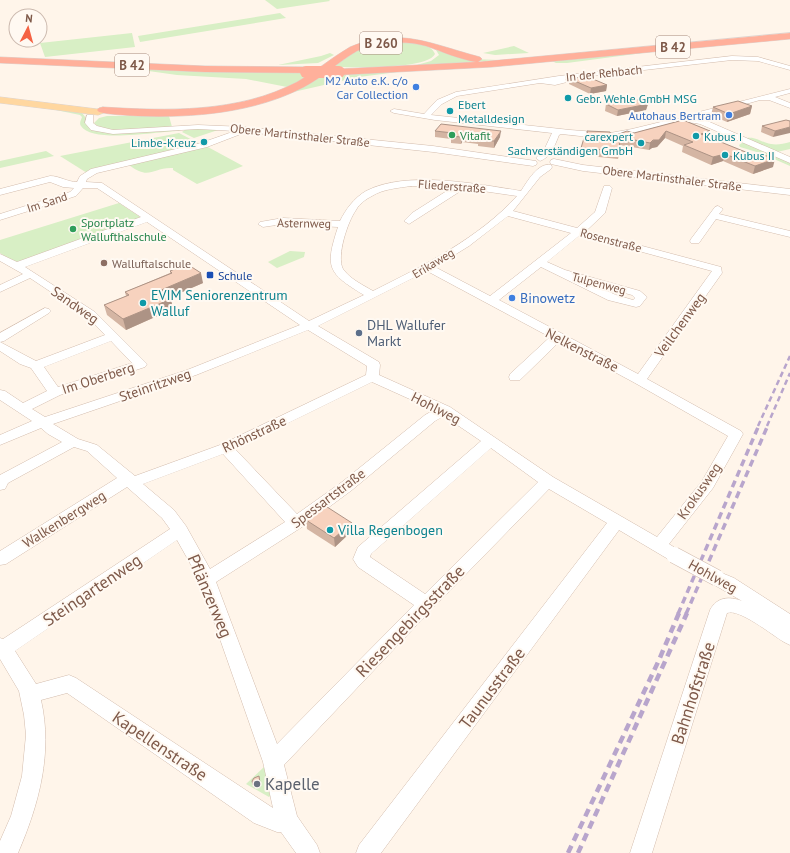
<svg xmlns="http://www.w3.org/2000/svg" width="790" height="853" font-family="'PT Sans',sans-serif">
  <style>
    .green { fill: #d8efc5 }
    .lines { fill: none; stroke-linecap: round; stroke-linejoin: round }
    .minor-casing { stroke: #d3bcad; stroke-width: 1 }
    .major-casing { stroke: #ddd4d0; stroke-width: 1 }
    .highway-casing { stroke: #ddd4d0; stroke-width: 1 }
    .minor { fill: #fff; fill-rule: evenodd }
    .major { fill: #ffd7a0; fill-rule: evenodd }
    .highway { fill: #ffb09b; fill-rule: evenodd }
    .rail-far2 { stroke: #b8a5cc; stroke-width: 2.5; stroke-dasharray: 5.5 3.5; stroke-linecap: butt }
    .rail-far1 { stroke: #b8a5cc; stroke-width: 3.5; stroke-dasharray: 7 4.5; stroke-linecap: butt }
    .rail { stroke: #b8a5cc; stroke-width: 4.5; stroke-dasharray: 8 5.5; stroke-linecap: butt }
    .minor-bridge-casing { stroke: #d3bcad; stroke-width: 17; stroke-linecap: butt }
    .highway-bridge-casing { stroke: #ddd4d0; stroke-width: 12; stroke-linecap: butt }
    .minor-bridge { stroke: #fff; stroke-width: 16 }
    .highway-bridge { stroke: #ffb09b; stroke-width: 12 }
    .wall { fill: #d4b5a3 }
    .shaded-wall { fill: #ad9385 }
    .building { fill: #f7d2be; stroke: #ad9385 }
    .shop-dot { fill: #3f7fe0; stroke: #fff9f2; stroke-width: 1.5 }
    .culture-dot { fill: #0f9aa8; stroke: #fff9f2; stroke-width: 1.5 }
    .leisure-dot { fill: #2e9e5b; stroke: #fff9f2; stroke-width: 1.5 }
    .education-dot { fill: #8d6e63; stroke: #fff9f2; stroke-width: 1.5 }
    .transit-dot { fill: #1a4fb4; stroke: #fff9f2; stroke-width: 1.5 }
    .service-dot { fill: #5c6f8a; stroke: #fff9f2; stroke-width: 1.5 }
    .worship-dot { fill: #6b7280; stroke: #fff9f2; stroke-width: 1.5 }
    .labels { text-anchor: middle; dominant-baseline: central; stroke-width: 4; stroke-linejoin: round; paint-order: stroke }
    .far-street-label { font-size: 12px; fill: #7e5949; stroke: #fff9f2 }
    .far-shop-label { font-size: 12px; fill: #366cbe; stroke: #fff9f2; text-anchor: end }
    .far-culture-label { font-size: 12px; fill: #0d838f; stroke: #fff9f2; text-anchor: start }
    .far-leisure-label { font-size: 12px; fill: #27864d; stroke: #fff9f2; text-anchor: start }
    .far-education-label { font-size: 12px; fill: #785e54; stroke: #fff9f2; text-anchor: start }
    .far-transit-label { font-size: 12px; fill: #164399; stroke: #fff9f2; text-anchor: start }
    .shield { fill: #fff9f2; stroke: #a5897c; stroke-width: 1 }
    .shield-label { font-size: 13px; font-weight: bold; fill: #7e5949 }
    .culture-label { font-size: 14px; fill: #0d838f; stroke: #fff9f2; text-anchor: start }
    .shop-label { font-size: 14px; fill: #366cbe; stroke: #fff9f2; text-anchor: start }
    .street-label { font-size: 14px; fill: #7e5949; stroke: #fff9f2 }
    .service-label { font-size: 14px; fill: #4e5e75; stroke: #fff9f2; text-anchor: start }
    .near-street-label { font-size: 17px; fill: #7e5949; stroke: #fff9f2 }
    .near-worship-label { font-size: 17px; fill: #5b616d; stroke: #fff9f2; text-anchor: start }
  </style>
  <rect width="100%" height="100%" fill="#fff5ea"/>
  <!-- green -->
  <g class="green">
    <polygon points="265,0 329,0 330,1 277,9"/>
    <polygon points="280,13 286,18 140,42 138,36"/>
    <polygon points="132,33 135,47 45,57 40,43"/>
    <path d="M397,42C408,43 431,42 435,54C427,70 352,67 333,67L353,53L369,45Z"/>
    <polygon points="514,46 529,53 495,55 483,53"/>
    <polygon points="436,50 472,59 499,60 413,66 431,61 439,55"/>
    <polygon points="658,51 567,63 556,63 552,61"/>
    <polygon points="330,53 334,55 318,63 278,65 321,56"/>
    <polygon points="127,68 316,73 287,87 246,79 177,75"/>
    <polygon points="413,70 359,77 289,93 325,74"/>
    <path d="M51,109L82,113L86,118L85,123L102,132L182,128L179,131C160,131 92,144 81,126C79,123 81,120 82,117L80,115Z"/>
    <path d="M107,116H169L172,127C156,128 104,136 94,123L99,118Z"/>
    <polygon points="186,129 221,129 194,138 182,132"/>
    <polygon points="179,133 200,144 87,173 60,156"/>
    <path d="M746,138C757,136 762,143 771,144C777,145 783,144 790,142V149L777,152Z"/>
    <polygon points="742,143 746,143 790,162 790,166 760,153 740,147 739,145"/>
    <path d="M206,146L243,166L197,184L173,170V168C152,167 150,181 129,165Z"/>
    <polygon points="46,151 54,156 0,168 0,161"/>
    <polygon points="119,203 142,218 15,263 0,253 0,240"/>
    <polygon points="290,251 305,252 304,257 277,268 268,262"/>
    <polygon points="265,766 276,791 269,797 246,784"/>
  </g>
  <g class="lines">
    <defs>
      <g id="minor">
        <path d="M732,56L758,57L790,66V70L758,61L732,60L565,79L567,82L555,85L540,83L457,96L442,104L431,115L570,130L610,133L632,129L669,120L687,118L691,114L790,89V93L775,97L790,103V108L769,100H760L696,118L705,120L790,157V163L700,124C672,118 647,132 621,136C601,139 581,136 561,134L559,135C555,145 551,157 540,161L536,158L545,148L552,133L435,120L394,113L390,111L394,109L424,114L437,100L456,92L559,76Z"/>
        <path d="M87,115H93V123L97,126L113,130L198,125L245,127L433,146L536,161L537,163L536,165L533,166L433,152L246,132L207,147L97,173L87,179L86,182L102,183L309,321L364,295C327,273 325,267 338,227L283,224L263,227L258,224L260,222L283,218L340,221C346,209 354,198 366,191C406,170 478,184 521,191C527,182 538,162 551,165L552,167L551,169L540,177L513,211L577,228L595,212L604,186H610L612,188L605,213L586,231L721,267L722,273L647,379L741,431L743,434L713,488L669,544L680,551L682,555L680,559L674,561L668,559L619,530L381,853H356L359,845L607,523L549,489L432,609L284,765L297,816L317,845L320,853H296L281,832H277L254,823L67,693L41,700C53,753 39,804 18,853H0V841L11,816L22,776L26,735L24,715L19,691L0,659V638L3,639L170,529L162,518L127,487L6,564L0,565V551L117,478L87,451L74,447L8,483L5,489L0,490V475L62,442L48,434L41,428L0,445V435L32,421L0,400V390L5,391L23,403L47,391L31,368L20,364L0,351V342L36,361L105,335L87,316L30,278L0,292V285L23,274L0,261V254L17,262L141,217L97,188H83L76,196L0,220V214L70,192L74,188L63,187L50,182L0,195V189L50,176C60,176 67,182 77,182L80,176L91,169L201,143L235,131L198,129L113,134L91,130L85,123ZM411,186L453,187L412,213L404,221L409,224L459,192L462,188L517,196C479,238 423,266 373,291C363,285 350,279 343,269C336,256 348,221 356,210C359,204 366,199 372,196C383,189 398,188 411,186ZM508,216L571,233L490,296L435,267L469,246ZM147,222L300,325L187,370L45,417L32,409L60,395L145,367L147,364L95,312L25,267ZM580,235L712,271L638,374L499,300L541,267L608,300L636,307L640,306L647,297L640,291L565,270L547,262ZM427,271L550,337L510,374L509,377L510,380H520L559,342L635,383L728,436L702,481L657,537L553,477L450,407L379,375L380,365L379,362L318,326ZM592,284L632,295L635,298L633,300L616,295ZM308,330L367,366L366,375L220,445L135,476L97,445L78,439L53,424L196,375ZM111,341L132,363L58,387L44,367ZM372,382L434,410L425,415L342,482L297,514L235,449ZM444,416L481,441L358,547L353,559L358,567L414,605L277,744L216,582L302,527L352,490L435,421ZM491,448L538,482L425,594L370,557L371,554ZM223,454L285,522L210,569L186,526L174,510L143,484ZM177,540L199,579L263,762L273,808L76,678L69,675L36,684L15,651Z"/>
        <polygon points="554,159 583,165 790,189 790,195 583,171 551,164 550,162 551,160"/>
        <polygon points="718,206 723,209 719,214 790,231 790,237 716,219 699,243 691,243 690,241 691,239 715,207"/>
        <polygon points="45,308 49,309 51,311 49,313 4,341 0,342 0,333"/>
        <path d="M717,571L734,578L790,614V645L784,642C772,635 739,608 727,613L652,853H630L710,610C717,597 729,596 742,601L711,583L708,578L711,573Z"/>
      </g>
      <polygon id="major" points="0,97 97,109 103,107 108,110 106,112 98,115 0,103"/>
      <g id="highway">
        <path d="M790,33V39L492,67L339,75L334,72L339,69L476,62C459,59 443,52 426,46C404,40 378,42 357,51C338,62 323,77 304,87C254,113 193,118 138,116C125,115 111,115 99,112L97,110L99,108L103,107C167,111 238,113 297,82C315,72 331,58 350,47C400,26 433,45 480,57L482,59L478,62Z"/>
        <polygon points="0,57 205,66 309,67 314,70 309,73 205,72 0,63"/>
      </g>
    </defs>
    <!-- minor casing -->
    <use href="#minor" class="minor-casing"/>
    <!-- major casing -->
    <use href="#major" class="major-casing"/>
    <!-- highway casing -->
    <use href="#highway" class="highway-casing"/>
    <!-- minor -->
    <use href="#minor" class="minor"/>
    <!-- major -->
    <use href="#major" class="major"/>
    <!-- highway -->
    <use href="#highway" class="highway"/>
    <!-- rail-far2 -->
    <g class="rail-far2">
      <polyline points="758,426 790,356"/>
      <polyline points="767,426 790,373"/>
    </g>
    <!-- rail-far1 -->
    <g class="rail-far1">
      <polyline points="678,614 759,425"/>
      <polyline points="686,614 768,425"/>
    </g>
    <!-- rail -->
    <g class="rail">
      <polyline points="568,853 659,660 679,613"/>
      <polyline points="578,853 687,613"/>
    </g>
    <defs>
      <polyline id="minor-bridge" points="674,555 717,578"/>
      <polyline id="highway-bridge" points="306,72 339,72"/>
    </defs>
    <!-- minor-bridge casing -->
    <use href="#minor-bridge" class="minor-bridge-casing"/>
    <!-- highway-bridge casing -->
    <use href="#highway-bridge" class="highway-bridge-casing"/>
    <!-- minor-bridge -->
    <use href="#minor-bridge" class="minor-bridge"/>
    <!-- highway-bridge -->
    <use href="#highway-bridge" class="highway-bridge"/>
  </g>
  <!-- wall -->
  <g class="wall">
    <polygon points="570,79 607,85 606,91 590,94 569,84"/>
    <polygon points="606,104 648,104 646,110 617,116 605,111"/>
    <polygon points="752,106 750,114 727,122 711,115 713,107"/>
    <polygon points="683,120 710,131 709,137 773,167 753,174 723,161 711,165 682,152 683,146 665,138 657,147 652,148 649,150 620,145 620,151 618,159 580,155 581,148 586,138 587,131 611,137 634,133"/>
    <polygon points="790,121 773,137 761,132 762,126"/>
    <polygon points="435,131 500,137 494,148 478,146 478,144 462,142 461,144 451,143 451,139 435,137"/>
    <polygon points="170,271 203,283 169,298 173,309 126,330 107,315 104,305 126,296 125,292 170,273"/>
    <polygon points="306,520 352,523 352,531 335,547 307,529"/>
    <polygon points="252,781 261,786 256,788 254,788"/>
  </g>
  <!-- shaded-wall -->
  <g class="shaded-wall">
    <polygon points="607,85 606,91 590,94 591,88"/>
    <polygon points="648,104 646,110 617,116 618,110"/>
    <polygon points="752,106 750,114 727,122 729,114"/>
    <polygon points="790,127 790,133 773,137 775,131"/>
    <polygon points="501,131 500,137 494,148 494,141"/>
    <polygon points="666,131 665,138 657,147 652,148 649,150 650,143"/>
    <polygon points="710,131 709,139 701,134"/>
    <polygon points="462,135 462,142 461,144 461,137"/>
    <polygon points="725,154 723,161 711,165 713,157"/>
    <polygon points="775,159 773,167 753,174 755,166"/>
    <polygon points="201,273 203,283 161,301 159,291"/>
    <polygon points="171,299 173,309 126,330 123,319"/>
    <polygon points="352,523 352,531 335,547 334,538"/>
    <polygon points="260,783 261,786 256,788 256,786"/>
  </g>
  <!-- building -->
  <g class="building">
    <polygon points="586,76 607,85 591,88 570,79"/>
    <polygon points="635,99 648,104 618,110 606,104"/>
    <polygon points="738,101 752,106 729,114 713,107"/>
    <polygon points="683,120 710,131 701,134 758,157 764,155 775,159 755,166 725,154 713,157 684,145 693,142 666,131 659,140 653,140 650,143 619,137 620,151 581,148 584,138 588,138 587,131 610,132 611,137 627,131 634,133"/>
    <polygon points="786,120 790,121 790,127 775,131 762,126"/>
    <polygon points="441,124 501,131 494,141 478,140 480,137 462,135 461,137 451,136 453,133 435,131"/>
    <polygon points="187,264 201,273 159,291 171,299 123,319 104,305 129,295 125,292 172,273 170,271"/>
    <polygon points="324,505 352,523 334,538 306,520"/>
    <polygon points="259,776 260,783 256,786 253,785 252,781 254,778"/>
  </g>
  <!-- markers -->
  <g class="shop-dot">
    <circle cx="416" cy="87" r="4"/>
    <circle cx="729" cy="115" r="4"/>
    <circle cx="512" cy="298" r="4"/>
  </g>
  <g class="culture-dot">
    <circle cx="568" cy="98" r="4"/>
    <circle cx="450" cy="111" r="4"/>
    <circle cx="696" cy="136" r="4"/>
    <circle cx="204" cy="142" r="4"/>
    <circle cx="641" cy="143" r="4"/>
    <circle cx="725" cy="155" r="4"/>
    <circle cx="143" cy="303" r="4"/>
    <circle cx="330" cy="530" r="4"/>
  </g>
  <g class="leisure-dot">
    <circle cx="452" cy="135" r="4"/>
    <circle cx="73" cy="229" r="4"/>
  </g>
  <circle class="education-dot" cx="104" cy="263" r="4"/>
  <rect class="transit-dot" x="206" y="271" width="8" height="8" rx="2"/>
  <circle class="service-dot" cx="359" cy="333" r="4"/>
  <circle class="worship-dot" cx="257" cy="784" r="4"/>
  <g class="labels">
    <!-- far-street labels -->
    <g class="far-street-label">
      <text transform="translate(604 73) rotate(-6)">In der Rehbach</text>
      <text transform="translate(300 135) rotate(6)">Obere Martinsthaler Straße</text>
      <text transform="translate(672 178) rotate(7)">Obere Martinsthaler Straße</text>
      <text transform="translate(452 186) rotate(4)">Fliederstraße</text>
      <text transform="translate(47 202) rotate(-18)">Im Sand</text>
      <text transform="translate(304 223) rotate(1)">Asternweg</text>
      <text transform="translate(611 240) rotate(15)">Rosenstraße</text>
      <text transform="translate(433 263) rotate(-31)">Erikaweg</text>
      <text transform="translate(599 283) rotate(15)">Tulpenweg</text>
    </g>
    <!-- far-shop labels -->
    <g class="far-shop-label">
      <text x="408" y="80">M2 Auto e.K. c/o<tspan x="408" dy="14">Car Collection</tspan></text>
      <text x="721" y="115">Autohaus Bertram</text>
    </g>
    <!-- far-culture labels -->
    <g class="far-culture-label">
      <text x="576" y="98">Gebr. Wehle GmbH MSG</text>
      <text x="458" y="104">Ebert<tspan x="458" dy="14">Metalldesign</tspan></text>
      <text x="633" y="136" text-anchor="end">carexpert<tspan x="633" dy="14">Sachverständigen GmbH</tspan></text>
      <text x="704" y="136">Kubus I</text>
      <text x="196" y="142" text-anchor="end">Limbe-Kreuz</text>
      <text x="733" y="155">Kubus II</text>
    </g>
    <!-- far-leisure labels -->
    <g class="far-leisure-label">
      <text x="460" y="135">Vitafit</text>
      <text x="81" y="222">Sportplatz<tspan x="81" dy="14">Wallufthalschule</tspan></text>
    </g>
    <!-- far-education labels -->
    <g class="far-education-label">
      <text x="112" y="263">Walluftalschule</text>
    </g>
    <!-- far-transit labels -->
    <g class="far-transit-label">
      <text x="218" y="275">Schule</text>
    </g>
    <!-- shield labels -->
    <g class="shield">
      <rect x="360" y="32" width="42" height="22" rx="3"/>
      <rect x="656" y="36" width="34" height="22" rx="3"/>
      <rect x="115" y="54" width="34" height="22" rx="3"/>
    </g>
    <g class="shield-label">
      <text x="381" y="43">B 260</text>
      <text x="673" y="47">B 42</text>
      <text x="132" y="65">B 42</text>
    </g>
    <!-- culture labels -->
    <g class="culture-label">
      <text x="151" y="295">EVIM Seniorenzentrum<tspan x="151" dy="16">Walluf</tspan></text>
      <text x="338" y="530">Villa Regenbogen</text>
    </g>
    <!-- shop labels -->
    <g class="shop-label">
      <text x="520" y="298">Binowetz</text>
    </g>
    <!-- street labels -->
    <g class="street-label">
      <text transform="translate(75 305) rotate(35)">Sandweg</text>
      <text transform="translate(680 325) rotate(-54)">Veilchenweg</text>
      <text transform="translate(582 350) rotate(27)">Nelkenstraße</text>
      <text transform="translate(98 378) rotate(-18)">Im Oberberg</text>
      <text transform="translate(155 385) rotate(-19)">Steinritzweg</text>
      <text transform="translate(436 408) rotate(27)">Hohlweg</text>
      <text transform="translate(254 434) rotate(-25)">Rhönstraße</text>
      <text transform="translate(699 491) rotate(-55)">Krokusweg</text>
      <text transform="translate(328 498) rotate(-37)">Spessartstraße</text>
      <text transform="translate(64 519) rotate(-32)">Walkenbergweg</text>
      <text transform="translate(713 576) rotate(29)">Hohlweg</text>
    </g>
    <!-- service labels -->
    <g class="service-label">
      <text x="367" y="325">DHL Wallufer<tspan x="367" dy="16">Markt</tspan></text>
    </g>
    <!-- near-street labels -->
    <g class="near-street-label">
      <text transform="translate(92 590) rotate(-34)">Steingartenweg</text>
      <text transform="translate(210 596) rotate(67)">Pflänzerweg</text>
      <text transform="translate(410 621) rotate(-46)">Riesengebirgsstraße</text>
      <text transform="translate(492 688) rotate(-53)">Taunusstraße</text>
      <text transform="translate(693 693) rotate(-72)">Bahnhofstraße</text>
      <text transform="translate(160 746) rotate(34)">Kapellenstraße</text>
    </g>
    <!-- near-worship labels -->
    <g class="near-worship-label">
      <text x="265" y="784">Kapelle</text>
    </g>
  </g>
  <!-- north arrow -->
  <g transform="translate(28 28) rotate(6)"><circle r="19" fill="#fff9f2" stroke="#cbb9ae"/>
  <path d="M0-3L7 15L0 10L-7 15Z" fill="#f56243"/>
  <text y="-6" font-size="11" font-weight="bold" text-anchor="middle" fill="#7e5949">N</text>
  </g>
</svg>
